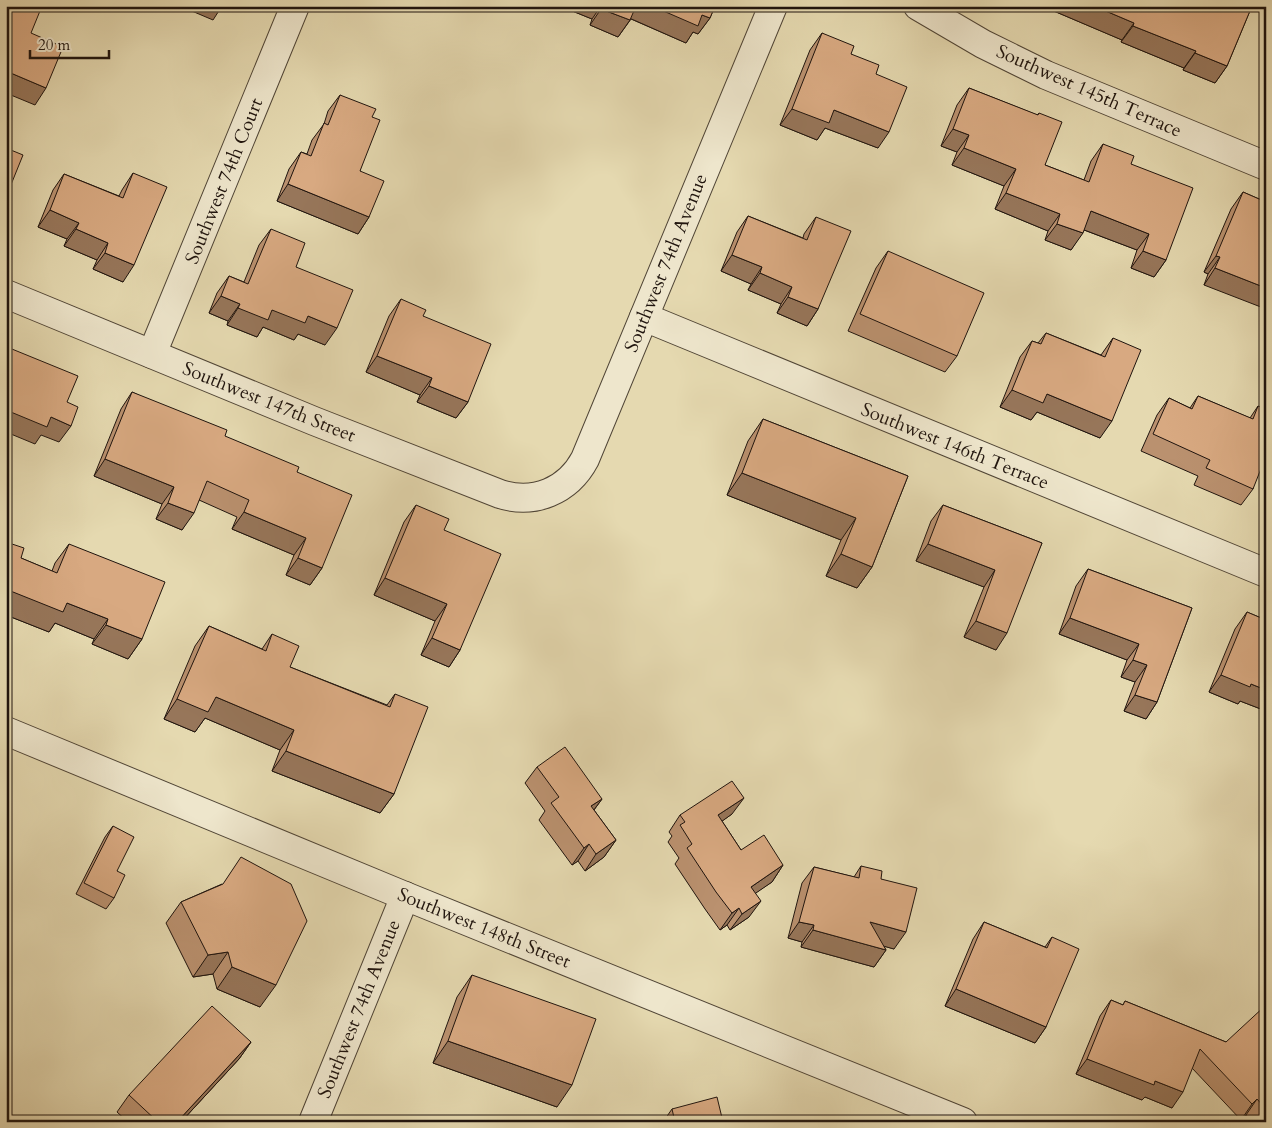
<svg xmlns="http://www.w3.org/2000/svg" width="1272" height="1128" font-family="Cardo,serif">
  <style>
    .lines { fill: none; stroke-linecap: round; stroke-linejoin: round }
    .street-casing { stroke: #504536; stroke-width: 30 }
    .street { stroke: #eee6cc; stroke-width: 28 }
    .wall { fill: #ba916f; stroke: #1f140e }
    .shaded-wall { fill: #97765a; stroke: #1f140e }
    .building { fill: #d8a981; stroke: #1f140e }
    .labels { text-anchor: middle; dominant-baseline: central; stroke-width: 4; stroke-linejoin: round; paint-order: stroke }
    .street-label { font-size: 19px; fill: #1f140e; stroke: #eee6cc }
  </style>
  <rect width="100%" height="100%" fill="#e5d9b0"/>
  <filter id="stains"><feTurbulence type="fractalNoise" baseFrequency=".004" numOctaves="4"/><feColorMatrix values="0 0 0 0 .2 0 0 0 0 .09 0 0 0 0 .02 0 0 0 .5 -.17"/></filter>
  <radialGradient id="worn" r=".72"><stop offset=".6" stop-color="#630" stop-opacity="0"/><stop offset="1" stop-color="#630" stop-opacity=".3"/></radialGradient>
  <g class="lines">
    <defs>
      <g id="street">
        <polyline points="918,6 983,44 1046,75 1266,166"/>
        <path d="M6,294L314,421L500,494C534,505 568,491 585,459L773,6"/>
        <polyline points="644,317 1266,573"/>
        <polyline points="152,354 295,6"/>
        <polyline points="6,731 405,896 963,1122"/>
        <polyline points="313,1122 405,896"/>
      </g>
    </defs>
    <!-- street casing -->
    <use href="#street" class="street-casing"/>
    <!-- street -->
    <use href="#street" class="street"/>
  </g>
  <!-- wall -->
  <g class="wall">
    <polygon points="560,6 715,6 710,18 698,34 693,32 686,43 631,19 618,37 590,25 592,19"/>
    <polygon points="1042,6 1252,6 1227,66 1215,83 1183,70 1184,68 1121,42 1122,40"/>
    <polygon points="822,33 851,54 876,74 878,148 825,128 817,140 780,125 810,50"/>
    <polygon points="1266,74 1266,86 1262,84"/>
    <polygon points="969,88 1037,115 1039,113 1045,165 1084,180 1091,161 1103,144 1131,164 1166,260 1154,277 1131,268 1137,250 1084,230 1071,250 1045,240 1048,231 995,209 1004,186 952,165 957,152 941,146 957,105"/>
    <polygon points="340,95 372,117 360,171 369,217 358,234 277,201 289,169 301,152 307,154 312,140 324,124 328,111"/>
    <polygon points="133,173 123,282 93,269 97,260 64,246 67,239 38,227 53,190 64,174 119,196 122,190"/>
    <polygon points="1243,192 1266,202 1204,285 1208,274 1204,272 1231,209"/>
    <polygon points="748,216 803,238 804,234 816,217 818,309 807,326 777,313 781,304 748,290 751,284 721,271 737,232"/>
    <polygon points="271,229 296,267 325,345 298,334 294,340 263,327 257,337 227,325 228,321 209,313 217,293 229,276 244,282 259,245"/>
    <polygon points="888,251 957,356 945,372 848,331 876,268"/>
    <polygon points="401,299 423,316 468,402 456,418 417,402 420,395 366,372 389,316"/>
    <polygon points="1046,333 1101,355 1113,338 1100,438 1037,412 1031,420 1000,407 1020,357 1032,341 1038,343"/>
    <polygon points="132,392 297,472 322,568 310,585 286,575 294,555 232,529 237,517 199,500 182,530 156,519 162,504 94,476 121,409"/>
    <polygon points="1198,396 1250,418 1258,406 1253,489 1241,505 1194,485 1198,476 1141,451 1157,415 1169,398 1190,408"/>
    <polygon points="763,419 908,476 872,567 857,588 826,576 841,540 727,495 748,441"/>
    <polygon points="416,505 444,530 460,650 449,667 421,655 435,621 374,595 404,522"/>
    <polygon points="943,505 1042,543 996,650 964,637 984,587 916,561 931,521"/>
    <polygon points="6,542 21,558 52,571 55,563 69,544 142,639 128,659 92,644 94,639 55,623 49,632 6,615"/>
    <polygon points="1088,569 1192,608 1157,702 1146,719 1124,711 1135,682 1121,677 1127,660 1059,634 1076,586"/>
    <polygon points="1247,612 1266,620 1266,711 1240,701 1238,704 1209,692 1235,629"/>
    <polygon points="209,626 262,649 272,634 290,667 387,705 395,694 394,794 380,813 272,771 280,750 205,718 195,732 164,719 195,646"/>
    <polygon points="537,767 602,799 594,810 616,840 604,857 585,871 578,861 572,865 539,820 545,811 525,783"/>
    <polygon points="732,814 722,821 741,850 783,865 772,882 755,893 749,917 730,930 727,925 720,930 705,909 675,864 679,858 668,842 672,836 669,832 680,815"/>
    <polygon points="113,826 117,871 114,898 106,909 76,894 105,837"/>
    <polygon points="861,866 881,879 894,949 884,946 886,950 874,967 801,947 802,942 788,938 802,883 814,867 854,877"/>
    <polygon points="222,884 260,1007 217,989 213,974 193,977 166,923 181,902"/>
    <polygon points="984,922 1045,947 1052,937 1046,1027 1035,1043 945,1006 973,939"/>
    <polygon points="472,975 557,1107 433,1063 457,997"/>
    <polygon points="1111,1000 1123,1005 1125,1001 1226,1042 1263,1040 1266,1043 1266,1122 1252,1122 1246,1115 1241,1120 1192,1068 1172,1108 1145,1097 1142,1100 1076,1074 1100,1016"/>
    <polygon points="251,1042 239,1059 181,1122 128,1122 117,1112 129,1095"/>
    <polygon points="672,1109 723,1122 663,1122"/>
  </g>
  <!-- shaded-wall -->
  <g class="shaded-wall">
    <polygon points="180,6 222,6 213,20"/>
    <polygon points="560,6 601,6 592,19"/>
    <polygon points="634,6 652,6 702,15 710,18 698,34 693,32 686,43 627,17"/>
    <polygon points="1042,6 1094,6 1134,23 1122,40"/>
    <polygon points="601,9 630,20 618,37 590,25"/>
    <polygon points="1133,26 1196,51 1184,68 1121,42"/>
    <polygon points="1195,53 1227,66 1215,83 1183,70"/>
    <polygon points="6,71 46,88 35,105 6,93"/>
    <polygon points="1266,78 1266,86 1262,84"/>
    <polygon points="792,109 834,110 889,132 878,148 825,128 817,140 780,125"/>
    <polygon points="953,129 969,135 957,152 941,146"/>
    <polygon points="964,148 1016,169 1004,186 952,165"/>
    <polygon points="288,184 369,217 358,234 277,201"/>
    <polygon points="1006,193 1060,214 1048,231 995,209"/>
    <polygon points="50,210 79,223 67,239 38,227"/>
    <polygon points="1091,211 1149,234 1137,250 1079,228"/>
    <polygon points="1057,224 1083,233 1071,250 1045,240"/>
    <polygon points="76,229 108,243 97,260 64,246"/>
    <polygon points="1143,251 1166,260 1154,277 1131,268"/>
    <polygon points="105,253 134,265 123,282 93,269"/>
    <polygon points="732,255 762,267 751,284 721,271"/>
    <polygon points="1216,256 1220,257 1208,274 1204,272"/>
    <polygon points="1215,268 1266,288 1266,309 1204,285"/>
    <polygon points="760,273 792,287 781,304 748,290"/>
    <polygon points="221,296 240,304 228,321 209,313"/>
    <polygon points="788,297 818,309 807,326 777,313"/>
    <polygon points="238,308 272,310 308,316 337,328 325,345 298,334 294,340 263,327 257,337 227,325"/>
    <polygon points="377,356 432,378 420,395 366,372"/>
    <polygon points="429,386 468,402 456,418 417,402"/>
    <polygon points="1012,390 1047,394 1112,421 1100,438 1037,412 1031,420 1000,407"/>
    <polygon points="6,410 51,417 71,426 59,442 41,435 35,444 6,432"/>
    <polygon points="105,459 174,487 162,504 94,476"/>
    <polygon points="742,473 856,518 841,540 727,495"/>
    <polygon points="168,503 194,513 182,530 156,519"/>
    <polygon points="244,512 306,538 294,555 232,529"/>
    <polygon points="928,544 995,570 984,587 916,561"/>
    <polygon points="841,554 872,567 857,588 826,576"/>
    <polygon points="298,558 322,568 310,585 286,575"/>
    <polygon points="385,578 447,604 435,621 374,595"/>
    <polygon points="8,590 67,603 108,619 94,639 55,623 49,632 6,615 6,594"/>
    <polygon points="1070,618 1139,644 1127,660 1059,634"/>
    <polygon points="976,621 1007,633 996,650 964,637"/>
    <polygon points="106,625 142,639 128,659 92,644"/>
    <polygon points="432,638 460,650 449,667 421,655"/>
    <polygon points="1133,660 1147,665 1135,682 1121,677"/>
    <polygon points="1221,675 1251,684 1266,690 1266,711 1240,701 1238,704 1209,692"/>
    <polygon points="1135,695 1157,702 1146,719 1124,711"/>
    <polygon points="216,697 294,730 280,750 205,718 195,732 164,719 177,699"/>
    <polygon points="286,751 394,794 380,813 272,771"/>
    <polygon points="744,798 732,814 707,832 718,815"/>
    <polygon points="602,799 590,815 591,806"/>
    <polygon points="616,840 604,857 585,871 596,854"/>
    <polygon points="589,844 578,861 572,865 584,848"/>
    <polygon points="783,865 772,882 740,904 751,887"/>
    <polygon points="761,901 749,917 730,930 742,914"/>
    <polygon points="739,908 727,925 720,930 732,913"/>
    <polygon points="799,922 814,925 802,942 788,938"/>
    <polygon points="870,922 906,932 894,949 858,939"/>
    <polygon points="813,930 886,950 874,967 801,947"/>
    <polygon points="228,952 213,974 193,977 208,955"/>
    <polygon points="232,967 276,985 260,1007 217,989"/>
    <polygon points="956,989 1046,1027 1035,1043 945,1006"/>
    <polygon points="1266,1032 1266,1037 1250,1053 1261,1037"/>
    <polygon points="448,1041 572,1085 557,1107 433,1063"/>
    <polygon points="251,1042 239,1059 181,1122 177,1122"/>
    <polygon points="1087,1059 1155,1081 1183,1092 1172,1108 1145,1097 1142,1100 1076,1074"/>
    <polygon points="1257,1099 1246,1115 1241,1120 1252,1104"/>
  </g>
  <!-- building -->
  <g class="building">
    <polygon points="6,6 42,6 31,33 63,47 46,88 6,71"/>
    <polygon points="602,6 636,6 630,20 601,9"/>
    <polygon points="652,6 715,6 710,18 702,15 698,26"/>
    <polygon points="1094,6 1252,6 1227,66 1195,53 1196,51 1133,26 1134,23"/>
    <polygon points="822,33 854,46 851,54 879,65 876,74 907,87 889,132 834,110 829,123 792,109"/>
    <polygon points="969,88 1038,115 1039,113 1062,122 1045,165 1089,182 1103,144 1134,156 1131,164 1193,188 1166,260 1143,251 1149,234 1091,211 1083,233 1057,224 1060,214 1006,193 1016,169 964,148 969,135 953,129"/>
    <polygon points="340,95 376,109 372,117 380,120 360,171 384,181 369,217 288,184 301,152 311,156 324,123 328,125"/>
    <polygon points="6,148 23,155 6,197"/>
    <polygon points="133,173 167,187 134,265 105,253 108,243 76,229 79,223 50,210 64,174 123,198"/>
    <polygon points="1243,192 1266,202 1266,288 1215,268 1220,257 1216,256"/>
    <polygon points="748,216 807,240 816,217 851,231 818,309 788,297 792,287 760,273 762,267 732,255"/>
    <polygon points="271,229 305,243 296,267 353,290 337,328 308,316 305,323 272,310 268,320 238,308 240,304 221,296 229,276 248,284"/>
    <polygon points="888,251 984,293 957,356 860,314"/>
    <polygon points="401,299 426,310 423,316 491,344 468,402 429,386 432,378 377,356"/>
    <polygon points="1046,333 1105,357 1113,338 1141,350 1112,421 1047,394 1043,403 1012,390 1032,341 1041,344"/>
    <polygon points="7,347 78,376 67,402 78,407 71,426 51,417 47,427 6,410 6,349"/>
    <polygon points="132,392 227,430 225,436 299,467 297,472 352,495 322,568 298,558 306,538 244,512 249,500 207,481 194,513 168,503 174,487 105,459"/>
    <polygon points="1198,396 1253,419 1258,406 1266,409 1266,456 1253,489 1206,468 1210,460 1153,434 1169,398 1192,409"/>
    <polygon points="763,419 908,476 872,567 841,554 856,518 742,473"/>
    <polygon points="416,505 449,519 444,530 501,554 460,650 432,638 447,604 385,578"/>
    <polygon points="943,505 1042,543 1007,633 976,621 995,570 928,544"/>
    <polygon points="6,542 24,548 21,558 57,573 69,544 165,582 142,639 106,625 108,619 67,603 63,612 8,590 6,596"/>
    <polygon points="1088,569 1192,608 1157,702 1135,695 1147,665 1133,660 1139,644 1070,618"/>
    <polygon points="1247,612 1266,620 1266,690 1251,684 1250,687 1221,675"/>
    <polygon points="209,626 266,651 272,634 299,646 290,667 390,707 395,694 428,707 394,794 286,751 294,730 216,697 208,712 177,699"/>
    <polygon points="565,747 602,799 591,806 616,840 596,854 589,844 584,848 551,803 559,797 537,767"/>
    <polygon points="732,781 744,798 718,815 741,850 764,835 783,865 751,887 761,901 742,914 739,908 732,913 716,892 687,848 692,844 680,825 685,822 680,815"/>
    <polygon points="113,826 134,837 117,871 125,875 114,898 84,883"/>
    <polygon points="241,857 291,884 307,921 276,985 232,967 228,952 208,955 181,902 223,884"/>
    <polygon points="861,866 882,871 881,879 917,888 906,932 870,922 886,950 813,930 814,925 799,922 814,867 859,878"/>
    <polygon points="984,922 1047,948 1052,937 1079,949 1046,1027 956,989"/>
    <polygon points="472,975 596,1019 572,1085 448,1041"/>
    <polygon points="1111,1000 1123,1005 1125,1001 1226,1042 1266,1005 1266,1032 1261,1037 1266,1043 1266,1109 1257,1099 1252,1104 1200,1049 1183,1092 1155,1081 1154,1085 1087,1059"/>
    <polygon points="212,1006 251,1042 177,1122 158,1122 129,1095"/>
    <polygon points="717,1097 723,1122 675,1122 672,1109"/>
  </g>
  <g class="labels">
    <!-- street labels -->
    <g class="street-label">
      <text transform="translate(1089 91) rotate(24)">Southwest 145th Terrace</text>
      <text transform="translate(224 181) rotate(-68)">Southwest 74th Court</text>
      <text transform="translate(666 263) rotate(-68)">Southwest 74th Avenue</text>
      <text transform="translate(269 402) rotate(22)">Southwest 147th Street</text>
      <text transform="translate(955 446) rotate(22)">Southwest 146th Terrace</text>
      <text transform="translate(484 928) rotate(22)">Southwest 148th Street</text>
      <text transform="translate(359 1009) rotate(-68)">Southwest 74th Avenue</text>
    </g>
  </g>
  <!-- margin -->
  <rect width="1272" height="1128" fill="none" stroke="#e5d9b0" stroke-width="25"/>
  <rect x="8" y="8" width="1257" height="1113" fill="none" stroke="#1f140e" stroke-width="2.5"/>
  <rect x="12" y="12" width="1247" height="1103" fill="none" stroke="#1f140e"/>
  <!-- scale -->
  <path d="M30 50v8h79v-8" fill="none" stroke="#1f140e" stroke-width="2.5"/>
  <text x="38" y="50" font-size="15" fill="#1f140e" stroke="#eee6cc" stroke-width="4" paint-order="stroke">20 m</text>
  <rect width="100%" height="100%" filter="url(#stains)"/>
  <rect width="100%" height="100%" fill="url(#worn)"/>
</svg>
